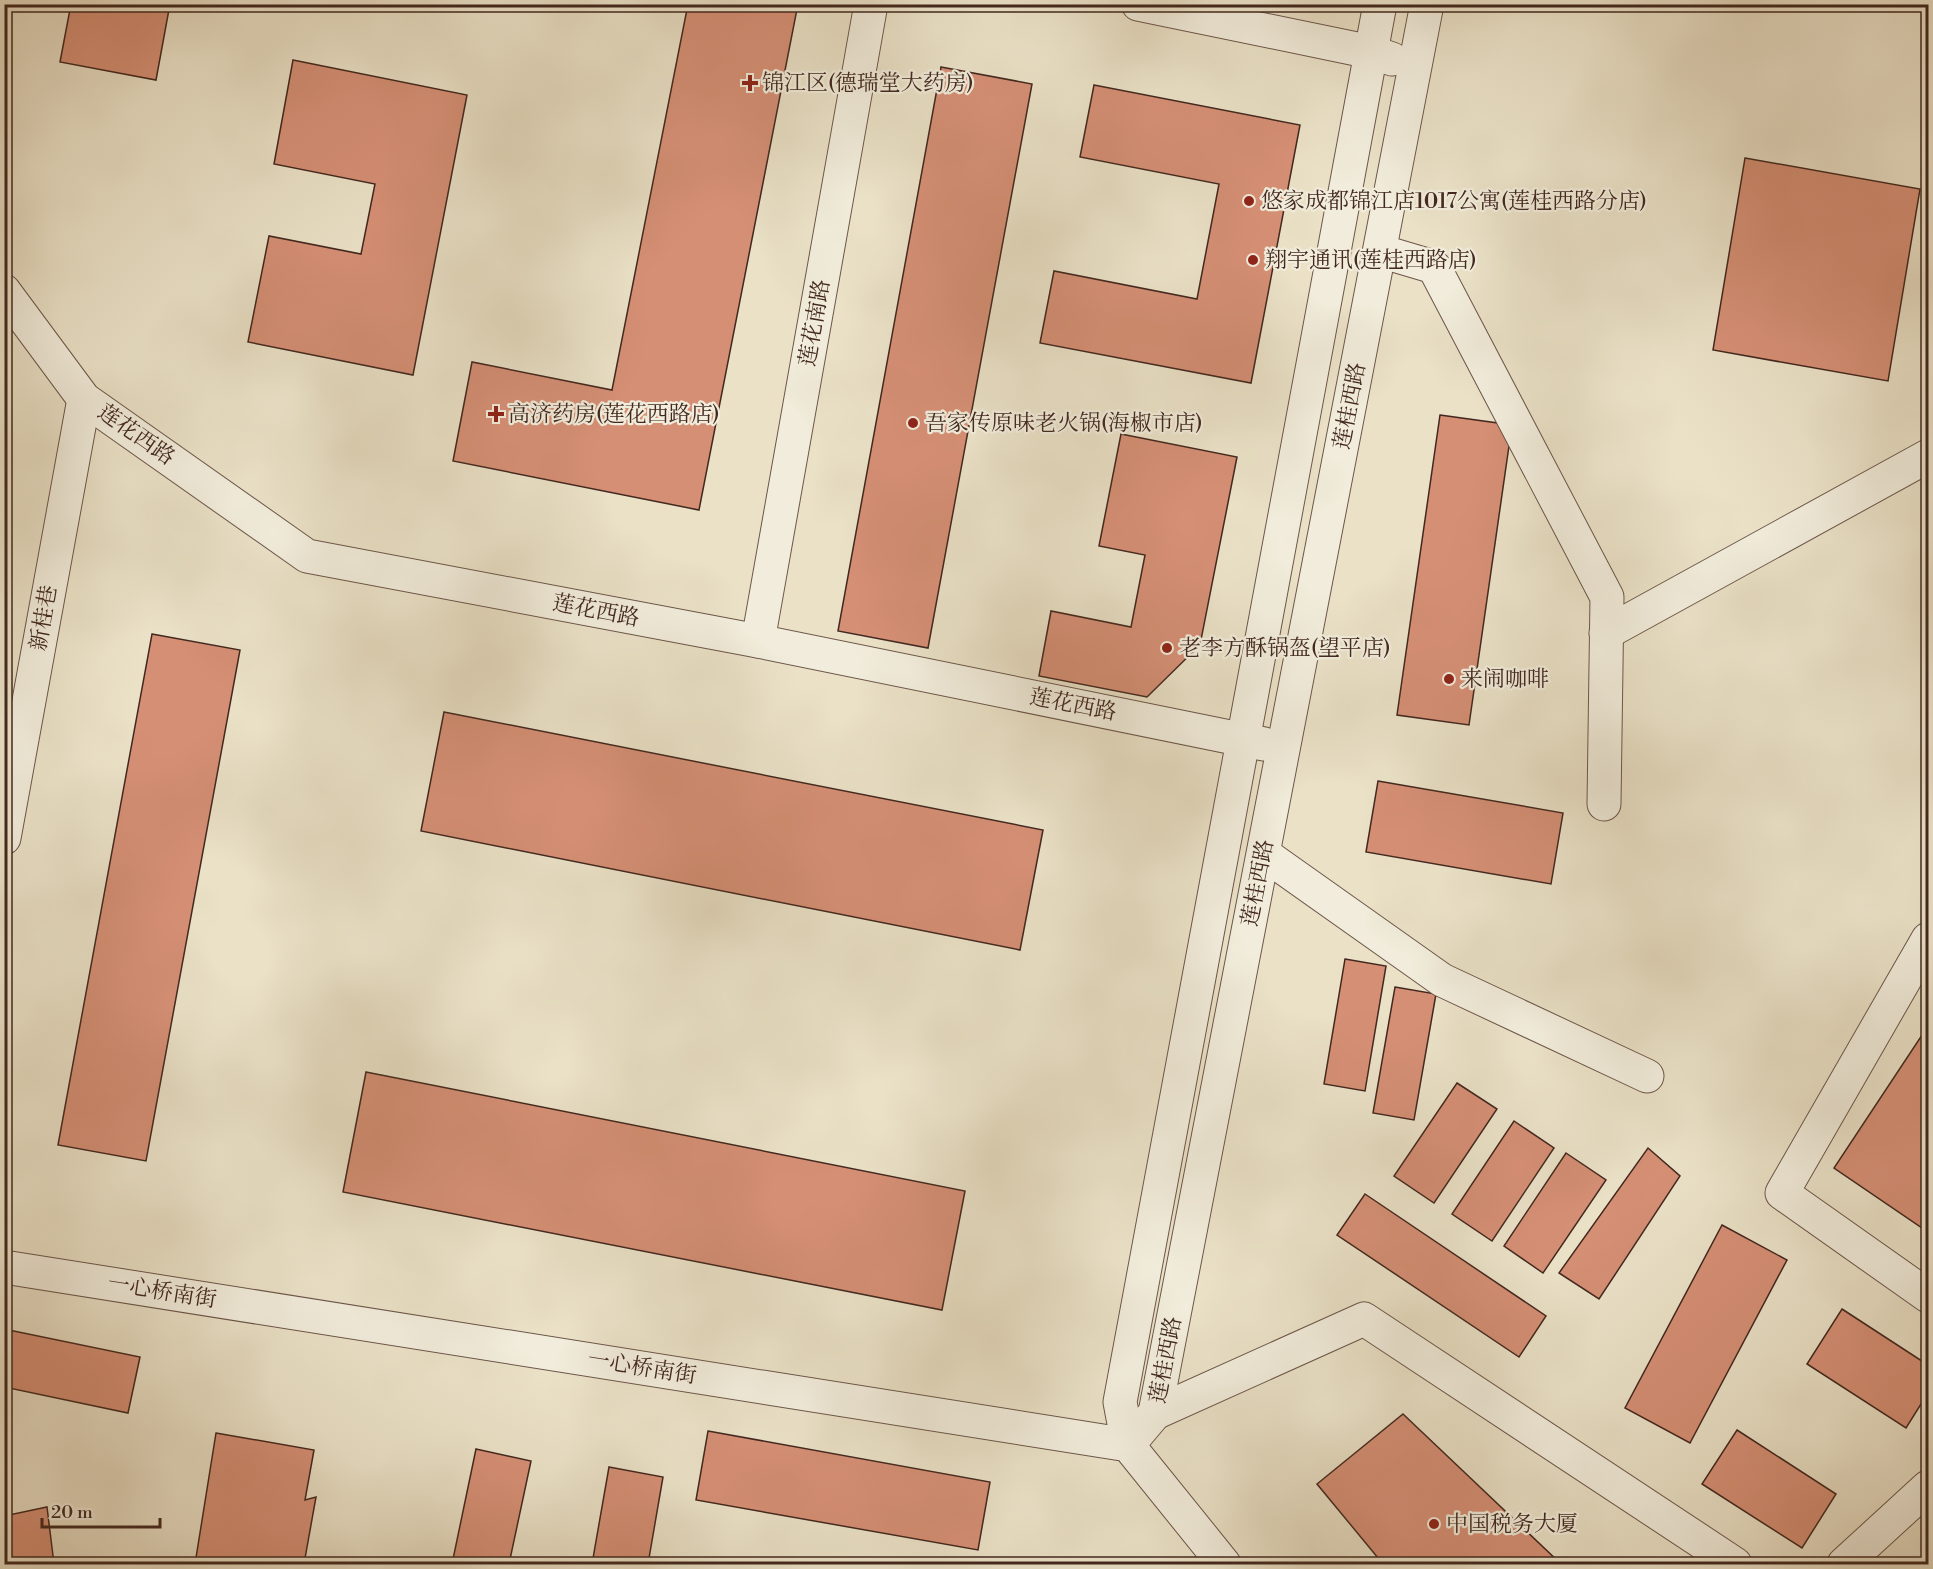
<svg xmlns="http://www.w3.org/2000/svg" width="1933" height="1569" font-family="'Libre Bodoni','Noto Serif SC',serif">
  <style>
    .building { fill: #d58f75; stroke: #42281f; stroke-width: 1.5 }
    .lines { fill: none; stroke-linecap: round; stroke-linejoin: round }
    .minor-casing { stroke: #6c5649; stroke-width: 35 }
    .minor { stroke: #f1ecdb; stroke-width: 33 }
    .poi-dot { fill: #8f2418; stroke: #f1ecdb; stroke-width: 2 }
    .labels { text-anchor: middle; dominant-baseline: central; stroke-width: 4.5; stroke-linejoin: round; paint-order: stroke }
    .poi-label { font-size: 22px; fill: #42281f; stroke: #f1ecdb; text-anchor: start }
    .street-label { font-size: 22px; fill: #42281f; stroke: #f1ecdb }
  </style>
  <rect width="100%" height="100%" fill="#eae1c7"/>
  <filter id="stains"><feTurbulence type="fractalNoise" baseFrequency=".00333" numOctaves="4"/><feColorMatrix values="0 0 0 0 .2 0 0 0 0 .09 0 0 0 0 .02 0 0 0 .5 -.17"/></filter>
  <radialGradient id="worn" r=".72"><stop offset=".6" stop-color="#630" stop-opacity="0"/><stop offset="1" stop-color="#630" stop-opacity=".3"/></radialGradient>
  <!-- building -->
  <g class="building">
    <polygon points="71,4 170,4 156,80 60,62"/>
    <polygon points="688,4 798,4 699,510 453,461 472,362 612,390"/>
    <polygon points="1304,4 1331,4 1330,9"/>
    <polygon points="1745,4 1772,4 1771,10"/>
    <polygon points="293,60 467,95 413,375 248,342 269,236 361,254 375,184 274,164"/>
    <polygon points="941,67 1032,84 928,648 838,631"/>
    <polygon points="1094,85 1300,125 1251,383 1040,343 1054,271 1197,299 1219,184 1080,157"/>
    <polygon points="1745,158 1920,189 1888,381 1713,350"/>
    <polygon points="1440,415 1512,425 1469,725 1397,715"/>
    <polygon points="1121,434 1237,457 1200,645 1147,697 1039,676 1051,611 1131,627 1145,555 1099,546"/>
    <polygon points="152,634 240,650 146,1161 58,1145"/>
    <polygon points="444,712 1043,830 1020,950 421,831"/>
    <polygon points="1378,781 1563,813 1551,884 1366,852"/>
    <polygon points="1345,959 1386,966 1365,1091 1324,1084"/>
    <polygon points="1395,987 1436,994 1414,1120 1373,1113"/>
    <polygon points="1928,1026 1928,1232 1834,1168"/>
    <polygon points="366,1072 965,1191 942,1310 343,1192"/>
    <polygon points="1457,1083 1497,1109 1434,1203 1394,1176"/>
    <polygon points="1514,1121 1554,1148 1492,1241 1452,1214"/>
    <polygon points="1648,1148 1680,1176 1599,1299 1559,1273"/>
    <polygon points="1566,1153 1606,1180 1543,1273 1504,1246"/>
    <polygon points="1365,1194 1546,1316 1519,1357 1337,1235"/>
    <polygon points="1722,1225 1787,1260 1690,1443 1625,1408"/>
    <polygon points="1842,1309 1928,1365 1928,1393 1906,1428 1807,1364"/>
    <polygon points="4,1329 140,1357 128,1413 4,1387"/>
    <polygon points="1403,1414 1561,1564 1383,1564 1317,1484"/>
    <polygon points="1737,1430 1836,1494 1802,1548 1702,1484"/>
    <polygon points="708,1431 990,1482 978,1550 696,1500"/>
    <polygon points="216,1433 314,1450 305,1500 316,1497 304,1564 195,1564"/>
    <polygon points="476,1449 531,1461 509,1564 452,1564"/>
    <polygon points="609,1467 663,1477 648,1564 592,1564"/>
    <polygon points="47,1507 54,1564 4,1564 4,1516"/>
  </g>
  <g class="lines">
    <defs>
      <g id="minor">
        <polyline points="1138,4 1371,52 1392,59"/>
        <polyline points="1380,251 1434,267 1607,597 1604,804"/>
        <polyline points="4,291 84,399 307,556 758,641 1264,744"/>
        <polyline points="1606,633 1928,456"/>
        <polyline points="758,641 871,4"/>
        <polyline points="4,838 84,399"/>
        <polyline points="1264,854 1442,980 1647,1076"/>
        <polyline points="1928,939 1782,1193 1928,1296"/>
        <polyline points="4,1267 1128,1445 1224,1564"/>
        <polyline points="1155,1413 1364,1319 1735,1564"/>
        <polyline points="1128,1445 1155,1413 1427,4"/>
        <polyline points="1128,1445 1120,1402 1380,4"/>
        <polyline points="1844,1564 1928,1487"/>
      </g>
    </defs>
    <!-- minor casing -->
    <use href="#minor" class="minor-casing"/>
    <!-- minor -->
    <use href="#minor" class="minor"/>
  </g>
  <!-- markers -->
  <g class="poi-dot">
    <path d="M747 74h6v6h6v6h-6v6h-6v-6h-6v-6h6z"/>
    <circle cx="1249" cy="201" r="6"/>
    <circle cx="1253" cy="260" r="6"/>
    <path d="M493 405h6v6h6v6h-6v6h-6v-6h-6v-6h6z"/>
    <circle cx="913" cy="423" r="6"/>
    <circle cx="1167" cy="648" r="6"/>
    <circle cx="1449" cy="679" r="6"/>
    <circle cx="1434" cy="1524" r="6"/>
  </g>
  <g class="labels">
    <!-- poi labels -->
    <g class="poi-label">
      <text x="762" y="83">锦江区(德瑞堂大药房)</text>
      <text x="1261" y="201">悠家成都锦江店1017公寓(莲桂西路分店)</text>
      <text x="1265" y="260">翔宇通讯(莲桂西路店)</text>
      <text x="508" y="414">高济药房(莲花西路店)</text>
      <text x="925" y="423">吾家传原味老火锅(海椒市店)</text>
      <text x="1179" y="648">老李方酥锅盔(望平店)</text>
      <text x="1461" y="679">来闹咖啡</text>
      <text x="1446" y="1524">中国税务大厦</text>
    </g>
    <!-- street labels -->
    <g class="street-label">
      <text transform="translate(815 323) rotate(-80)">莲花南路</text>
      <text transform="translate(1350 406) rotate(-79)">莲桂西路</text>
      <text transform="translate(136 435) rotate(35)">莲花西路</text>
      <text transform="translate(596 611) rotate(11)">莲花西路</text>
      <text transform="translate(44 618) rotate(-80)">新桂巷</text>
      <text transform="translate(1073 705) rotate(11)">莲花西路</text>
      <text transform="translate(1258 883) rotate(-79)">莲桂西路</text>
      <text transform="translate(162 1292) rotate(9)">一心桥南街</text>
      <text transform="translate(1166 1360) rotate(-79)">莲桂西路</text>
      <text transform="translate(642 1368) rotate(9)">一心桥南街</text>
    </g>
  </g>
  <!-- margin -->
  <rect width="1933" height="1569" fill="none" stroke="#eae1c7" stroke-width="24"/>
  <rect x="6" y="6" width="1921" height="1557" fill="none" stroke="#42281f" stroke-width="3"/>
  <rect x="12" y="12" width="1909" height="1545" fill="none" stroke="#42281f" stroke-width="1.5"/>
  <!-- scale -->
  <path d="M42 1518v9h118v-9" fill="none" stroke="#42281f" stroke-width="3"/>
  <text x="51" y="1518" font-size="18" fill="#42281f" stroke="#f1ecdb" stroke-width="4.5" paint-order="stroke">20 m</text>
  <rect width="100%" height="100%" filter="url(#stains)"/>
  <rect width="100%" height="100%" fill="url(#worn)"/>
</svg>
